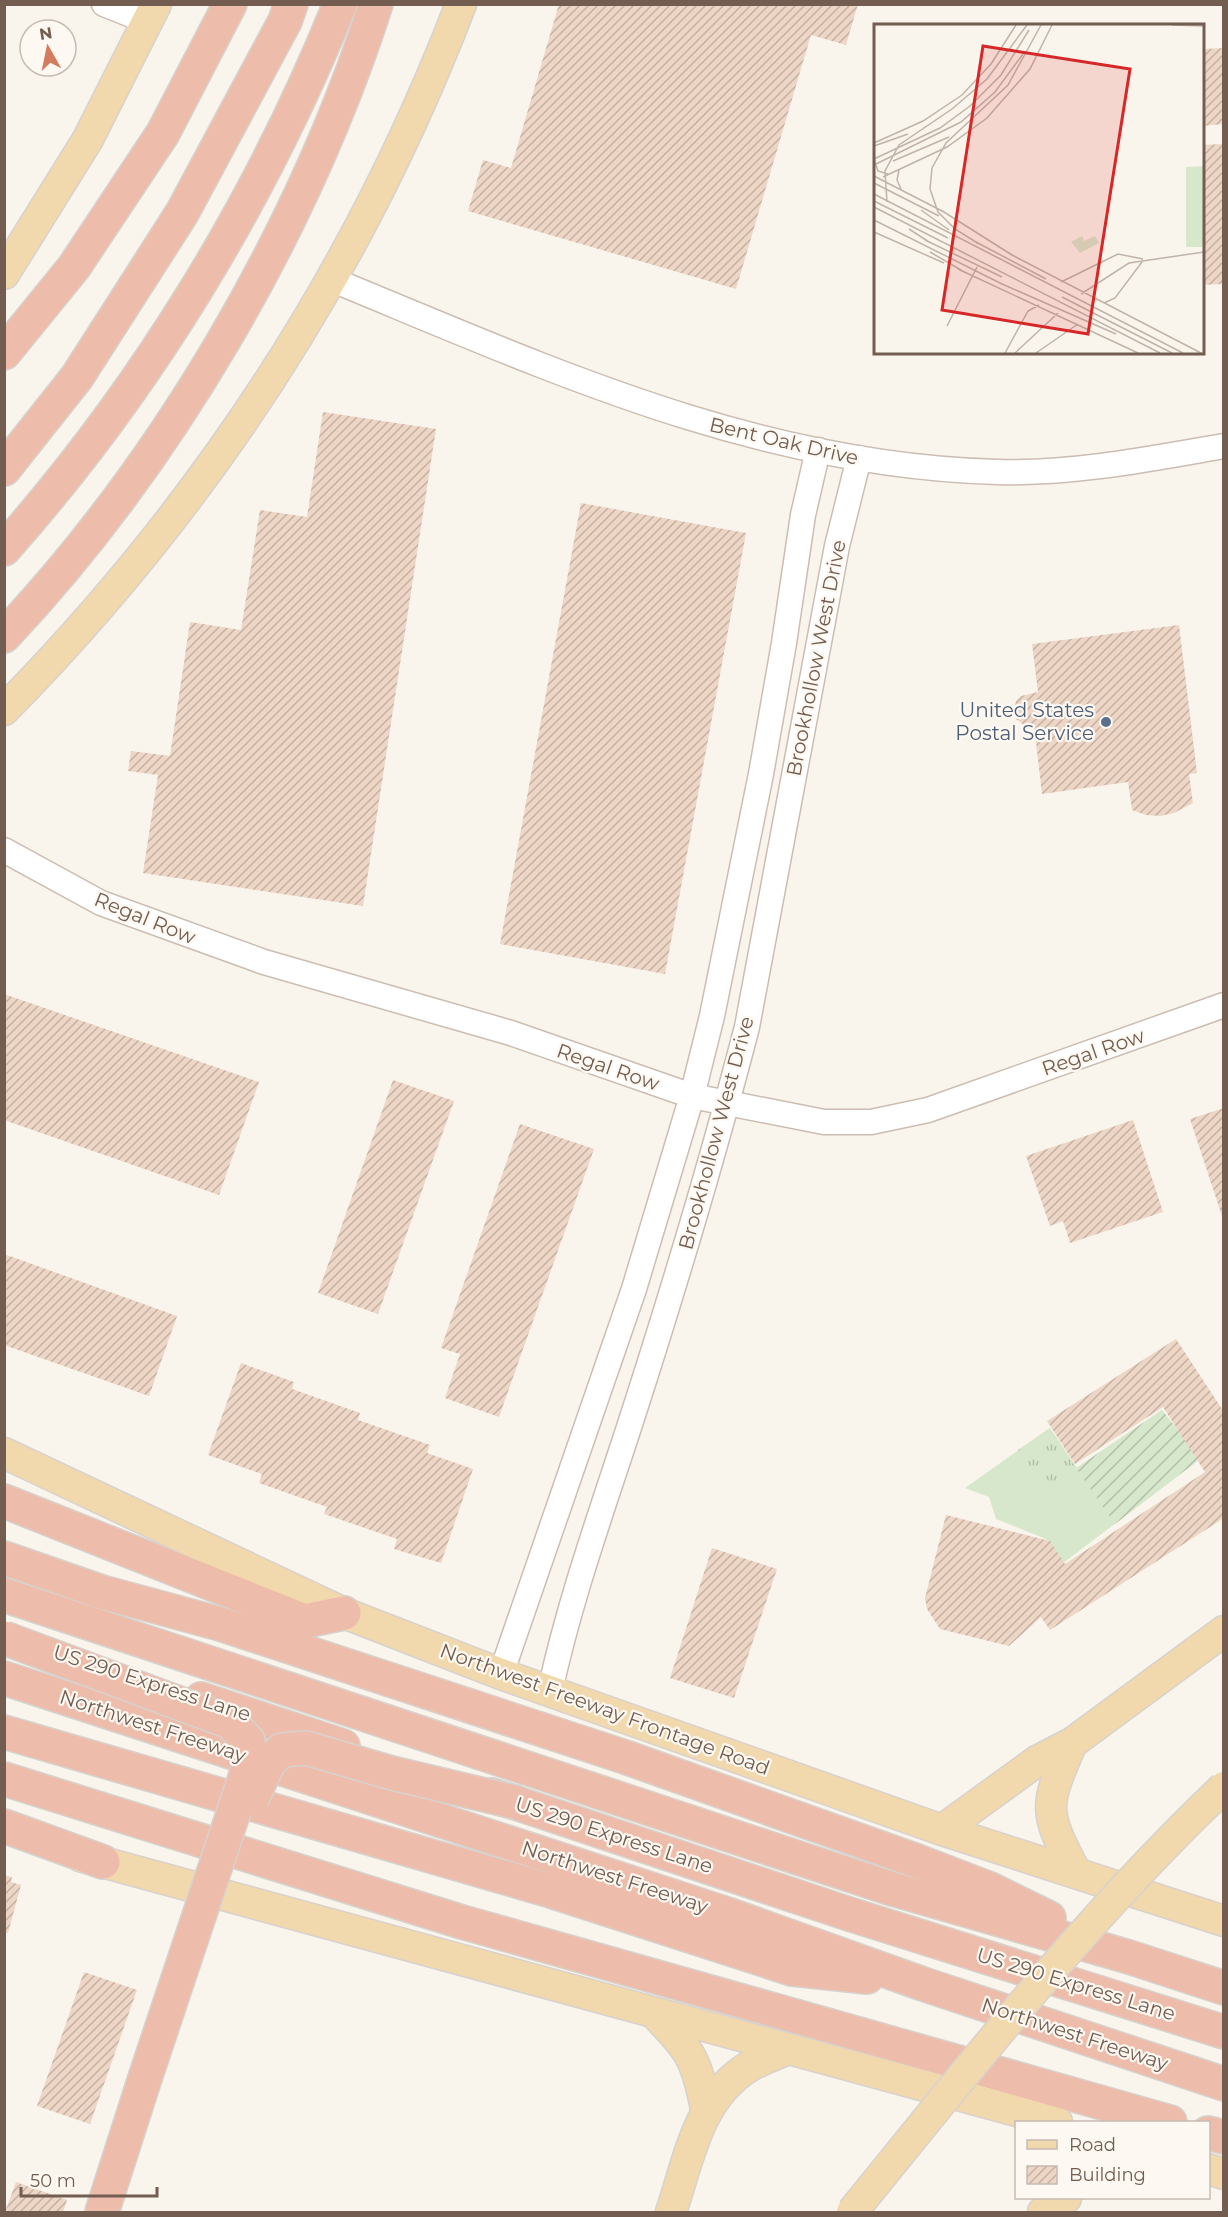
<svg xmlns="http://www.w3.org/2000/svg" width="1228" height="2217" font-family="Montserrat,sans-serif">
  <style>
    .grass { fill: #d6e7cb }
    .park { fill: url(#park-tufts) }
    .garden { fill: url(#garden-furrows) }
    .building { fill: url(#building-hatch) }
    .lines { fill: none; stroke-linecap: round; stroke-linejoin: round }
    .minor-casing { stroke: #ccbdb2; stroke-width: 27 }
    .major-casing { stroke: #d8d2ce; stroke-width: 33 }
    .highway-casing { stroke: #d8d2ce; stroke-width: 36 }
    .minor { stroke: #fff; stroke-width: 24 }
    .major { stroke: #f1d8ad; stroke-width: 30 }
    .highway { stroke: #edbcaa; stroke-width: 33 }
    .major-bridge-casing { stroke: #d8d2ce; stroke-width: 33; stroke-linecap: butt }
    .highway-bridge-casing { stroke: #d8d2ce; stroke-width: 36; stroke-linecap: butt }
    .major-bridge { stroke: #f1d8ad; stroke-width: 30 }
    .highway-bridge { stroke: #edbcaa; stroke-width: 33 }
    .service-dot { fill: #5c6f8a; stroke: #fdf9f2; stroke-width: 2 }
    .labels { text-anchor: middle; dominant-baseline: central; stroke-width: 4.5; stroke-linejoin: round; paint-order: stroke }
    .street-label { font-size: 20px; fill: #735d51; stroke: #fdf9f2 }
    .service-label { font-size: 20px; fill: #4e5e75; stroke: #fdf9f2; text-anchor: end }
    .inset-road { fill: none; stroke: #c0b3a9; stroke-width: 1.5 }
    .view { fill: #d62828; fill-opacity: 0.15; stroke: #d62828; stroke-width: 3 }
    .inset-edge { fill: none; stroke: #735d51; stroke-width: 3 }
  </style>
  <defs>
    <pattern id="park-tufts" width="24" height="20" patternUnits="userSpaceOnUse" patternTransform="scale(1.5)"><rect width="24" height="20" fill="#d6e7cb"/><path d="M3 7l-1-3M5 7V3M7 7l1-3M15 17l-1-3M17 17v-4M19 17l1-3" fill="none" stroke="#b2bea7"/></pattern>
    <pattern id="garden-furrows" width="10" height="10" patternUnits="userSpaceOnUse" patternTransform="scale(1.5)"><rect width="10" height="10" fill="#d6e7cb"/><path d="M-1 1l2-2M0 10L10 0M9 11l2-2" fill="none" stroke="#b2bea7"/></pattern>
    <pattern id="building-hatch" width="6" height="6" patternUnits="userSpaceOnUse" patternTransform="scale(1.5)"><rect width="6" height="6" fill="#edd6c6"/><path d="M-1 1l2-2M0 6l6-6M5 7l2-2" fill="none" stroke="#c4b1a3"/></pattern>
  </defs>
  <rect width="100%" height="100%" fill="#faf5ec"/>
  <!-- grass -->
  <polygon class="grass" points="1162,1410 1200,1459 1058,1567 1044,1555 1046,1539 996,1519 989,1497 965,1488 1050,1428 1077,1468"/>
  <!-- park -->
  <polygon class="park" points="1050,1428 1076,1468 1044,1489 1018,1450"/>
  <!-- garden -->
  <polygon class="garden" points="1162,1410 1200,1459 1115,1524 1076,1468"/>
  <!-- building -->
  <g class="building">
    <polygon points="559,4 858,4 846,45 811,35 736,289 468,211 483,160 511,168"/>
    <polygon points="1224,48 1224,124 1202,126 1202,49"/>
    <polygon points="1224,144 1224,284 1202,285 1202,145"/>
    <polygon points="323,412 436,429 363,906 143,873 158,775 128,771 131,751 170,756 190,622 241,630 260,510 307,517"/>
    <polygon points="581,503 746,533 665,974 500,944"/>
    <polygon points="1179,625 1197,773 1189,774 1193,803 1174,813 1160,816 1146,815 1132,810 1128,782 1042,794 1034,725 1024,725 1016,719 1014,711 1016,701 1021,696 1038,692 1032,644"/>
    <polygon points="4,994 259,1082 219,1195 4,1120"/>
    <polygon points="393,1080 454,1101 378,1314 318,1293"/>
    <polygon points="1224,1108 1224,1219 1223,1219 1190,1119"/>
    <polygon points="1133,1120 1163,1212 1070,1243 1063,1221 1050,1226 1026,1156"/>
    <polygon points="520,1124 594,1149 499,1417 445,1398 460,1354 441,1348"/>
    <polygon points="4,1254 177,1316 149,1396 4,1345"/>
    <polygon points="1176,1339 1224,1412 1224,1518 1050,1630 1041,1617 1009,1646 940,1629 927,1609 925,1598 946,1515 1050,1541 1065,1564 1205,1472 1163,1407 1075,1464 1047,1421"/>
    <polygon points="241,1363 294,1382 292,1389 360,1413 358,1420 430,1445 427,1453 473,1469 441,1563 394,1549 397,1539 324,1514 327,1507 259,1483 262,1474 208,1455"/>
    <polygon points="712,1548 777,1569 734,1698 670,1678"/>
    <polygon points="4,1875 12,1877 11,1882 21,1885 8,1933 4,1932"/>
    <polygon points="84,1972 137,1990 90,2124 37,2106"/>
    <polygon points="16,2182 67,2200 63,2212 5,2212"/>
  </g>
  <g class="lines">
    <defs>
      <g id="minor">
        <polyline points="104,4 149,22"/>
        <path d="M333,280C549,369 759,466 998,472C1074,474 1149,459 1224,446"/>
        <polyline points="4,850 101,903 264,962 511,1033 692,1096 824,1122 871,1122 928,1110 1224,1005"/>
        <polyline points="501,1674 634,1289 692,1096 712,1016 761,774 784,643 803,515 818,450"/>
        <path d="M550,1691C570,1598 603,1508 632,1418C674,1288 713,1158 747,1027L837,546L859,458"/>
      </g>
      <g id="major">
        <polyline points="4,274 88,139 156,4"/>
        <path d="M4,710C204,507 359,270 461,4"/>
        <polyline points="4,1453 344,1613 501,1674 942,1830 1224,1921"/>
        <path d="M1072,1743C1044,1807 1043,1810 1076,1873"/>
        <polyline points="942,1830 1037,1761 1072,1743 1224,1631"/>
        <polyline points="80,1856 1057,2122"/>
        <path d="M656,2015C691,2052 696,2058 706,2109"/>
        <polyline points="1208,2169 1224,2174"/>
        <path d="M671,2212C689,2159 698,2097 750,2066C762,2059 775,2055 788,2049"/>
        <polyline points="1043,2212 1066,2198"/>
      </g>
      <g id="highway">
        <polyline points="4,353 74,267 163,133 230,4"/>
        <polyline points="4,469 77,377 182,213 285,21 291,4"/>
        <path d="M4,549C146,389 260,202 340,4"/>
        <path d="M4,636C167,463 303,231 376,4"/>
        <polyline points="4,1501 305,1621 344,1613"/>
        <polyline points="4,1558 102,1592 220,1624 625,1757 917,1861 990,1889 1049,1918"/>
        <polyline points="4,1595 889,1888 1129,1957 1224,1988"/>
        <polyline points="4,1678 727,1914 923,1984 1224,2084"/>
        <polyline points="201,1699 343,1746"/>
        <polyline points="4,1732 551,1891 792,1969 867,1977"/>
        <polyline points="4,1779 462,1922 1170,2122"/>
        <polyline points="492,1795 849,1914 1224,2032"/>
        <polyline points="4,1826 103,1862"/>
        <polyline points="1208,2133 1224,2137"/>
        <polyline points="102,2212 145,2078"/>
      </g>
    </defs>
    <!-- minor casing -->
    <use href="#minor" class="minor-casing"/>
    <!-- major casing -->
    <use href="#major" class="major-casing"/>
    <!-- highway casing -->
    <use href="#highway" class="highway-casing"/>
    <!-- minor -->
    <use href="#minor" class="minor"/>
    <!-- major -->
    <use href="#major" class="major"/>
    <!-- highway -->
    <use href="#highway" class="highway"/>
    <defs>
      <path id="major-bridge" d="M852,2212C971,2066 1087,1917 1224,1787"/>
      <g id="highway-bridge">
        <polyline points="4,1638 230,1722 248,1741 249,1763 244,1781 145,2078"/>
        <polyline points="252,1799 269,1762 282,1750 306,1748 392,1773 518,1803"/>
      </g>
    </defs>
    <!-- major-bridge casing -->
    <use href="#major-bridge" class="major-bridge-casing"/>
    <!-- highway-bridge casing -->
    <use href="#highway-bridge" class="highway-bridge-casing"/>
    <!-- major-bridge -->
    <use href="#major-bridge" class="major-bridge"/>
    <!-- highway-bridge -->
    <use href="#highway-bridge" class="highway-bridge"/>
  </g>
  <!-- markers -->
  <circle class="service-dot" cx="1106" cy="722" r="6"/>
  <g class="labels">
    <!-- street labels -->
    <g class="street-label">
      <text transform="translate(784 441) rotate(13)">Bent Oak Drive</text>
      <text transform="translate(816 658) rotate(-79)">Brookhollow West Drive</text>
      <text transform="translate(145 918) rotate(22)">Regal Row</text>
      <text transform="translate(1093 1052) rotate(-19)">Regal Row</text>
      <text transform="translate(608 1067) rotate(19)">Regal Row</text>
      <text transform="translate(716 1133) rotate(-75)">Brookhollow West Drive</text>
      <text transform="translate(152 1683) rotate(18)">US 290 Express Lane</text>
      <text transform="translate(605 1709) rotate(20)">Northwest Freeway Frontage Road</text>
      <text transform="translate(153 1726) rotate(18)">Northwest Freeway</text>
      <text transform="translate(614 1835) rotate(18)">US 290 Express Lane</text>
      <text transform="translate(615 1877) rotate(18)">Northwest Freeway</text>
      <text transform="translate(1076 1984) rotate(17)">US 290 Express Lane</text>
      <text transform="translate(1075 2034) rotate(18)">Northwest Freeway</text>
    </g>
    <!-- service labels -->
    <g class="service-label">
      <text x="1094" y="710">United States<tspan x="1094" dy="23">Postal Service</tspan></text>
    </g>
  </g>
  <!-- overview -->
  <g transform="translate(874 24)">
    <rect width="330" height="330" fill="#faf5ec"/>
    <path d="M208,212L210,217L221,212L225,219L206,229L197,218Z" fill="#d6e7cb"/>
    <path d="M330,142V223H312V143Z" fill="#d6e7cb"/>
    <path class="inset-road" d="M298,1L330,2M0,119L49,97L88,71L117,40L142,1M0,122L34,110M0,135L66,104L96,82L127,51L155,6M19,137L75,113M1,138L4,147L14,150M0,141L87,98L121,68L149,30M25,146L23,156L27,165M0,152L70,188L138,231L327,329M9,153L73,123L113,94L156,45L178,1M0,159L65,192M0,170L309,329M0,177L74,214M13,178L11,147L25,121L78,85L113,55L153,1M0,183L286,329M47,186L75,206M0,196L128,260L242,310M35,205L55,218M0,208L70,239M51,216L128,253M102,218L172,255M105,220L81,205L64,188L56,165L58,144L72,119L134,61L167,1M56,228L87,246M84,245L264,329M187,258L244,230L269,235M207,270L255,239L330,228M188,273L298,329M230,279L241,274L268,238M73,302L103,243M131,329L154,287L165,281M141,329L184,289M162,329L204,300"/>
    <path class="view" d="M109,22L256,45L214,310L68,286Z"/>
    <rect width="330" height="330" class="inset-edge"/>
  </g>
  <!-- border -->
  <rect width="1228" height="2217" fill="none" stroke="#735d51" stroke-width="12"/>
  <!-- legend -->
  <rect x="1015" y="2121" width="195" height="78" fill="#fdf9f2" stroke="#c6bbb2" stroke-width="1.5"/>
  <rect x="1027" y="2140" width="30" height="9" fill="#f1d8ad" stroke="#c6bbb2" stroke-width="1.5"/>
  <text x="1069" y="2151" font-size="18" fill="#735d51">Road</text>
  <rect x="1027" y="2166" width="30" height="18" fill="url(#building-hatch)" stroke="#c6bbb2" stroke-width="1.5"/>
  <text x="1069" y="2181" font-size="18" fill="#735d51">Building</text>
  <!-- north arrow -->
  <g transform="translate(48 48) rotate(351)"><circle r="28" fill="#fdf9f2" stroke="#c6bbb2" stroke-width="1.5"/>
  <path d="M0-4.5L10 22L0 15L-10 22Z" fill="#d57b60"/>
  <text y="-9" font-size="16" font-weight="bold" text-anchor="middle" fill="#735d51">N</text>
  </g>
  <!-- scale -->
  <path d="M21 2187v9h136v-9" fill="none" stroke="#735d51" stroke-width="3"/>
  <text x="30" y="2187" font-size="18" fill="#735d51" stroke="#fdf9f2" stroke-width="4.5" paint-order="stroke">50 m</text>
</svg>
